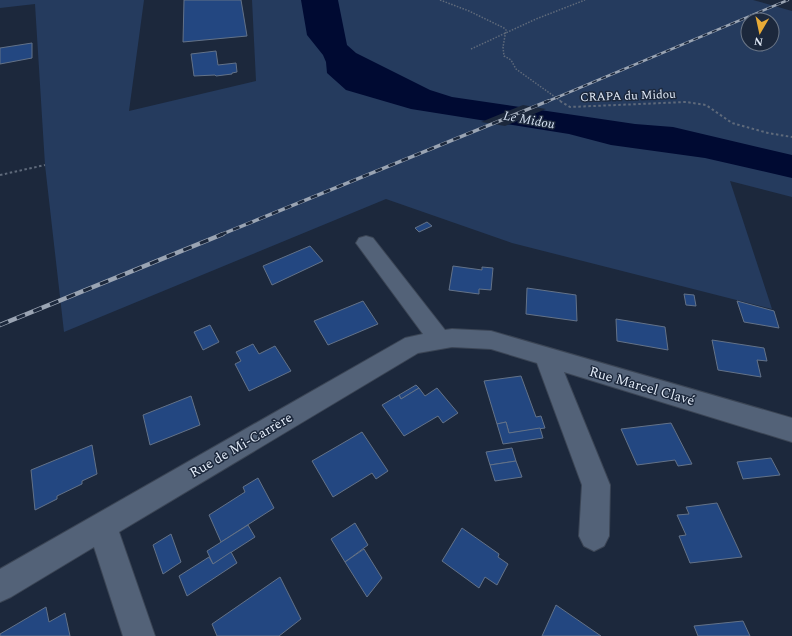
<svg xmlns="http://www.w3.org/2000/svg" width="792" height="636" font-family="Spectral,serif">
  <style>
    .green { fill: #253b5e; fill-rule: evenodd }
    .water { fill: #000a32 }
    .pier { fill: #1c283c }
    .building { fill: #234781; stroke: #637288 }
    .lines { fill: none; stroke-linecap: round; stroke-linejoin: round }
    .minor-casing { stroke: #3b4555; stroke-width: 2 }
    .path-far1 { stroke: #5f6a7b; stroke-width: 1.5; stroke-dasharray: 1.5 1.5; stroke-linecap: butt }
    .path { stroke: #5f6a7b; stroke-width: 2; stroke-dasharray: 2.5 2.5; stroke-linecap: butt }
    .minor { fill: #536278; fill-rule: evenodd }
    .rail-far2-casing { stroke: #9aa4b3; stroke-width: 2.5 }
    .rail-far1-casing { stroke: #9aa4b3; stroke-width: 3.5 }
    .rail-casing { stroke: #9aa4b3; stroke-width: 4.5 }
    .rail-far2 { stroke: #1c283c; stroke-width: 1.5; stroke-dasharray: 5; stroke-linecap: butt }
    .rail-far1 { stroke: #1c283c; stroke-width: 2.5; stroke-dasharray: 7; stroke-linecap: butt }
    .rail { stroke: #1c283c; stroke-width: 3; stroke-dasharray: 9; stroke-linecap: butt }
    .labels { text-anchor: middle; dominant-baseline: central; stroke-width: 3; stroke-linejoin: round; paint-order: stroke }
    .far-street-label { font-size: 12px; fill: #e1eaf7; stroke: #1c283c }
    .far-water-label { font-size: 13px; font-style: italic; fill: #d7e3f4; stroke: #1c283c }
    .street-label { font-size: 14px; fill: #e1eaf7; stroke: #1c283c }
  </style>
  <rect width="100%" height="100%" fill="#1c283c"/>
  <!-- green -->
  <path class="green" d="M0,0H144L129,111L256,81L252,0H753L792,11V197L730,181L772,309L512,243L386,199L64,332L45,165L35,4L0,8ZM748,20H772V44H748Z"/>
  <!-- water -->
  <polygon class="water" points="301,0 338,0 347,45 356,53 430,90 452,97 635,124 673,127 792,155 792,178 705,158 611,145 569,134 411,109 346,90 327,73 326,62 323,55 307,35"/>
  <!-- pier -->
  <polygon class="pier" points="523,105 546,109 505,126 481,122"/>
  <!-- building -->
  <g class="building">
    <polygon points="184,0 241,0 247,36 183,42"/>
    <polygon points="32,43 32,58 0,64 0,48"/>
    <polygon points="216,51 218,65 236,63 237,72 232,73 232,74 216,76 215,75 194,76 191,54"/>
    <polygon points="427,222 432,226 419,232 415,228"/>
    <polygon points="310,246 323,261 272,285 263,266"/>
    <polygon points="453,266 482,270 482,267 493,268 491,290 479,289 479,294 449,290"/>
    <polygon points="527,288 576,295 577,321 526,314"/>
    <polygon points="684,294 694,295 696,306 686,305"/>
    <polygon points="363,301 378,324 328,345 314,321"/>
    <polygon points="737,301 774,311 779,328 744,322"/>
    <polygon points="616,319 665,327 668,350 617,341"/>
    <polygon points="210,325 219,342 203,350 194,332"/>
    <polygon points="712,340 764,348 767,361 757,360 761,377 718,370"/>
    <polygon points="253,344 259,354 275,346 291,371 249,391 235,364 241,361 236,352"/>
    <polygon points="521,376 536,417 541,416 545,428 509,433 506,422 497,424 484,381"/>
    <polygon points="416,385 419,388 401,399 399,395"/>
    <polygon points="419,388 425,396 437,388 458,413 443,423 438,416 404,436 382,405 399,395 401,399"/>
    <polygon points="191,396 200,425 150,445 143,415"/>
    <polygon points="506,422 509,433 540,428 543,438 503,444 497,424"/>
    <polygon points="671,423 692,464 678,466 675,460 637,465 621,429"/>
    <polygon points="362,432 388,471 376,479 372,473 333,497 312,461"/>
    <polygon points="92,445 97,474 82,481 82,484 57,496 57,499 35,510 31,470"/>
    <polygon points="512,448 516,461 490,465 486,452"/>
    <polygon points="771,458 780,475 743,479 737,462"/>
    <polygon points="516,461 522,477 495,481 490,465"/>
    <polygon points="258,478 274,508 221,542 209,515 245,492 243,487"/>
    <polygon points="717,503 742,557 690,563 679,536 686,535 677,515 689,514 686,507"/>
    <polygon points="355,523 368,545 345,562 331,539"/>
    <polygon points="248,525 255,537 213,564 207,551"/>
    <polygon points="462,528 499,554 498,557 508,564 497,585 485,577 479,588 442,561"/>
    <polygon points="171,534 181,562 163,574 153,545"/>
    <polygon points="364,549 382,578 367,597 345,562"/>
    <polygon points="231,552 237,563 187,596 179,576 209,557 213,564"/>
    <polygon points="280,577 301,619 279,636 217,636 212,624"/>
    <polygon points="556,605 601,636 542,636"/>
    <polygon points="46,607 49,622 65,613 70,636 0,636 0,634"/>
    <polygon points="743,621 750,636 698,636 694,626"/>
  </g>
  <g class="lines">
    <defs>
      <polygon id="minor" points="366,236 373,238 445,330 452,329 491,331 792,418 792,442 564,372 610,485 609,536 604,546 594,551 584,546 579,536 582,485 537,363 491,349 452,347 418,353 119,532 155,636 123,636 94,547 11,597 0,602 0,569 405,338 423,334 356,243 359,238"/>
    </defs>
    <!-- minor casing -->
    <use href="#minor" class="minor-casing"/>
    <!-- path-far1 -->
    <g class="path-far1">
      <polyline points="440,0 469,11 504,28 506,30 503,47 504,56 511,60 516,69 562,102"/>
      <polyline points="471,49 536,19 585,0"/>
      <polyline points="684,102 687,102"/>
    </g>
    <!-- path -->
    <g class="path">
      <polyline points="560,101 570,107 686,102 706,105 732,123 768,133 792,137"/>
      <polyline points="0,175 45,165"/>
    </g>
    <!-- minor -->
    <use href="#minor" class="minor"/>
    <defs>
      <polyline id="rail-far2" points="546,102 788,0"/>
      <polyline id="rail-far1" points="220,235 548,101"/>
      <polyline id="rail" points="0,325 223,234"/>
    </defs>
    <!-- rail-far2 casing -->
    <use href="#rail-far2" class="rail-far2-casing"/>
    <!-- rail-far1 casing -->
    <use href="#rail-far1" class="rail-far1-casing"/>
    <!-- rail casing -->
    <use href="#rail" class="rail-casing"/>
    <!-- rail-far2 -->
    <use href="#rail-far2" class="rail-far2"/>
    <!-- rail-far1 -->
    <use href="#rail-far1" class="rail-far1"/>
    <!-- rail -->
    <use href="#rail" class="rail"/>
  </g>
  <g class="labels">
    <!-- far-street labels -->
    <g class="far-street-label">
      <text transform="translate(628 96) rotate(-2)">CRAPA du Midou</text>
    </g>
    <!-- far-water labels -->
    <g class="far-water-label">
      <text transform="translate(529 120) rotate(10)">Le Midou</text>
    </g>
    <!-- street labels -->
    <g class="street-label">
      <text transform="translate(642 386) rotate(16)">Rue Marcel Clavé</text>
      <text transform="translate(241 445) rotate(-30)">Rue de Mi-Carrère</text>
    </g>
  </g>
  <!-- north arrow -->
  <g transform="translate(760 32) rotate(189)"><circle r="19" fill="#1c283c" stroke="#6b7687"/>
  <path d="M0-3L7 15L0 10L-7 15Z" fill="#e8ab37"/>
  <text y="-6" font-size="11" font-weight="bold" text-anchor="middle" fill="#e1eaf7">N</text>
  </g>
</svg>
